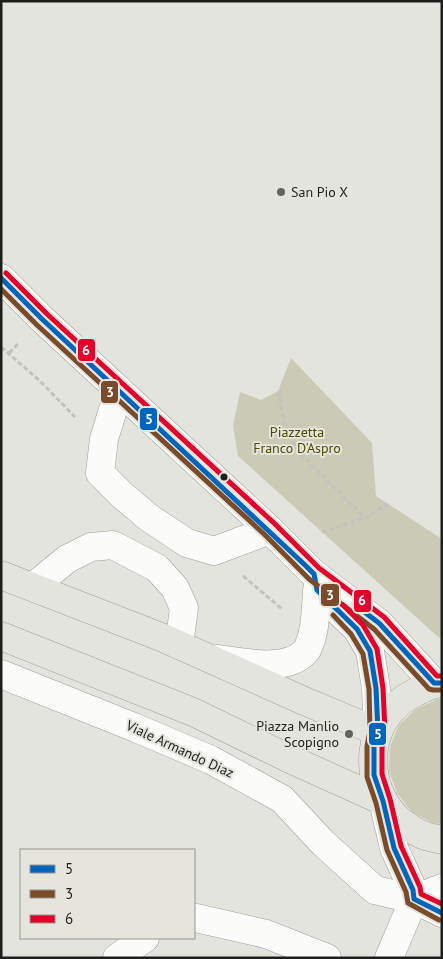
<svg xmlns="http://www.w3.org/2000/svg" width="443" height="959" font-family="'PT Sans',sans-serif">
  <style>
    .green { fill: #cacab5 }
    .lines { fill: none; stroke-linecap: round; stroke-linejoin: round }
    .minor-casing { stroke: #9e9e9a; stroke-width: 29 }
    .major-casing { stroke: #a09f93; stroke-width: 29 }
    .path { stroke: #c2c2c1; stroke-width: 3; stroke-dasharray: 5 2.5; stroke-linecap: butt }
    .minor { stroke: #fbfbfa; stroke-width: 28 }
    .major { stroke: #e4e4de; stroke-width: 28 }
    .bus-1-casing { stroke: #e5e5de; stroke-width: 9 }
    .bus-2-casing { stroke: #e5e5de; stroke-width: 9 }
    .bus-3-casing { stroke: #e5e5de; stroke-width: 9 }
    .bus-1 { stroke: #0065bd; stroke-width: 5 }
    .bus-2 { stroke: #7a4b2a; stroke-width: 5 }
    .bus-3 { stroke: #e4002b; stroke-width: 5 }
    .poi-dot { fill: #636360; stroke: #e5e5de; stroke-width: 2 }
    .bus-dot { fill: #1e1e1c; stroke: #e5e5de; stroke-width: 2 }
    .labels { text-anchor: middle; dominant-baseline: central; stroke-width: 4; stroke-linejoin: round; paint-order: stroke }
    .poi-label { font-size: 14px; fill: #1e1e1c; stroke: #e5e5de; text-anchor: start }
    .park-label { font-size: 14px; fill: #4d4b00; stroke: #e5e5de }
    .street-label { font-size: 14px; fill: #1e1e1c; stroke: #e5e5de }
    .line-badge { stroke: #e5e5de; stroke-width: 2 }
    .badge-label { font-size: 14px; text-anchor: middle; font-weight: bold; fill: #fff }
  </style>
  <rect width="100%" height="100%" fill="#e4e4df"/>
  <!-- green -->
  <g class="green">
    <polygon points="291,358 372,443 376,496 442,539 442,639 437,636 238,456 233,426 240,392 261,400 278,391"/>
    <polygon points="438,699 442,699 442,824 433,823 412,812 397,793 389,771 390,747 399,725 416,709"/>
  </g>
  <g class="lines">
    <defs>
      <g id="minor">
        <polyline points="1,278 42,319 270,530 314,574 379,623 434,683"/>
        <polyline points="119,390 104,439 100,473 122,495 148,517 187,543 214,551 270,530"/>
        <polyline points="33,587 67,559 91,547 113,545 157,568 175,588 184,608 179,645"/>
        <polyline points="333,606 357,629 370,651 376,688 378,732"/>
        <path d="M217,659C242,662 287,673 306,651C309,648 309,643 311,640C316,624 316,607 317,590"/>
        <polyline points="1,674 136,728 211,760 282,799 323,843 375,890 414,899 442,913"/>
        <polyline points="383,801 394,848 413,890 414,899"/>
        <polyline points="194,918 196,918 266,934 327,958"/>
        <polyline points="117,958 145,938"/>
        <polyline points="389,958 414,899 442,888"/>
      </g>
      <g id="major">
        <polyline points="1,575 161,637 302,700 378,732"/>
        <polyline points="1,636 193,712 290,759 383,801"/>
        <path d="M442,683C432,684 425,687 416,692C365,716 359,784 400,821C405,825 417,833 423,835C429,838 436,838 442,840"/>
      </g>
    </defs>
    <!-- minor casing -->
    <use href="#minor" class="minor-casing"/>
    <!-- major casing -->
    <use href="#major" class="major-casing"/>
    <!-- path -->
    <g class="path">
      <polyline points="1,347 40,381 75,417"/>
      <polyline points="9,353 18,344"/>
      <polyline points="279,391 284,423 297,450 365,518"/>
      <polyline points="322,532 365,518 388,504"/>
      <polyline points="243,576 282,609"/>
    </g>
    <!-- minor -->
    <use href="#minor" class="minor"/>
    <!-- major -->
    <use href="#major" class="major"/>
    <defs>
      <g id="bus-1">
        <polyline points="1,278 42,319 306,566 314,574 317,590 357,629 370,651 376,688 378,732 374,747 374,775 383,801 394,848 413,890 414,899 442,913"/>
        <polyline points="355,605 379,623 434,683 442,683"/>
      </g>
      <g id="bus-2">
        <polyline points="1,289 37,325 265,535 309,579 374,629 429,689 433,690 442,690"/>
        <polyline points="333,615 351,634 363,654 369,689 370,731 367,746 367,777 376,803 387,850 406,892 408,903 439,920"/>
      </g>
      <g id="bus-3">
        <polyline points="6,273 47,314 275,524 319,568 384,617 437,676 442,676"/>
        <polyline points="343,605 363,625 377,649 383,688 385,732 382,748 382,774 390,799 401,846 420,887 421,894 442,904"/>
      </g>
    </defs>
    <!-- bus-1 casing -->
    <use href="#bus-1" class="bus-1-casing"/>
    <!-- bus-2 casing -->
    <use href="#bus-2" class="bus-2-casing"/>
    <!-- bus-3 casing -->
    <use href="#bus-3" class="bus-3-casing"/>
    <!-- bus-1 -->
    <use href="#bus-1" class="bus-1"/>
    <!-- bus-2 -->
    <use href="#bus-2" class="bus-2"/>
    <!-- bus-3 -->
    <use href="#bus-3" class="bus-3"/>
  </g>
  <!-- markers -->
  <g class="poi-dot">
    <circle cx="281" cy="192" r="5"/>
    <circle cx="349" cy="734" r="5"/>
  </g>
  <circle class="bus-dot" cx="224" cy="477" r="4.5"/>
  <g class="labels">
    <!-- poi labels -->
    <g class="poi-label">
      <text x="291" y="192">San Pio X</text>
      <text x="339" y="726" text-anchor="end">Piazza Manlio<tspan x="339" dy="16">Scopigno</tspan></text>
    </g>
    <!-- park labels -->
    <g class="park-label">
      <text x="297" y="432">Piazzetta<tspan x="297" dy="16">Franco D'Aspro</tspan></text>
    </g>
    <!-- street labels -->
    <g class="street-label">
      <text transform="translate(180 749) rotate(25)">Viale Armando Diaz</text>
    </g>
  </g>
  <g class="line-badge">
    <rect x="77" y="338" width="19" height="24" rx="5" fill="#e4002b"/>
    <rect x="100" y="380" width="19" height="24" rx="5" fill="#7a4b2a"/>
    <rect x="139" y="407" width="19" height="24" rx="5" fill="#0065bd"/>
    <rect x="320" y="583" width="20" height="24" rx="5" fill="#7a4b2a"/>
    <rect x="353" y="589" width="19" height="24" rx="5" fill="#e4002b"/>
    <rect x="368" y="722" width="19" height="24" rx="5" fill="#0065bd"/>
  </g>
  <g class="badge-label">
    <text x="86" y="355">6</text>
    <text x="110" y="397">3</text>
    <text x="149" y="424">5</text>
    <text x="330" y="600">3</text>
    <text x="362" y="605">6</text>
    <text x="378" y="739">5</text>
  </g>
  <!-- border -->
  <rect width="443" height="959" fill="none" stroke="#1e1e1c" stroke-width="5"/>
  <!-- legend -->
  <rect x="20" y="849" width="175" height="90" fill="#e5e5de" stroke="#959590"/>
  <rect x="30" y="865" width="25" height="8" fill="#0065bd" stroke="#959590"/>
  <text x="65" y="874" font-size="15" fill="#1e1e1c">5</text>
  <rect x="30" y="890" width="25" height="8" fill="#7a4b2a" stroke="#959590"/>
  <text x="65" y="899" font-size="15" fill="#1e1e1c">3</text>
  <rect x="30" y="915" width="25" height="8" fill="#e4002b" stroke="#959590"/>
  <text x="65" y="924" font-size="15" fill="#1e1e1c">6</text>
</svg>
